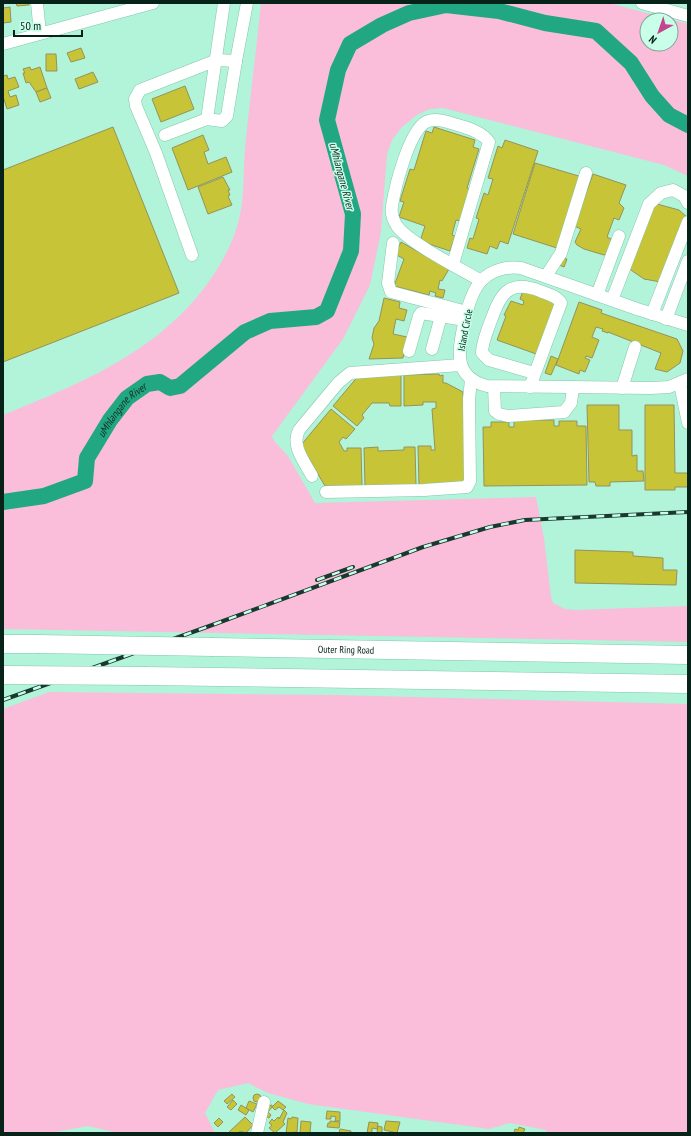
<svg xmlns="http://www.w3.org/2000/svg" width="691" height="1136" font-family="'PT Sans Narrow',sans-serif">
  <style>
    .green { fill: #fabdda; fill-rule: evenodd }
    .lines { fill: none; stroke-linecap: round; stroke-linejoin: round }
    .stream { stroke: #198062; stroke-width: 2.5 }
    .river { stroke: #21a882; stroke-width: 16 }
    .building { fill: #c7c437; stroke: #93935c }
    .minor-casing { stroke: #85c6ad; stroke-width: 13 }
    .highway-casing { stroke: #85c6ad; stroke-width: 19 }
    .minor { stroke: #fff; stroke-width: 12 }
    .highway { stroke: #fff; stroke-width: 18 }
    .rail-casing { stroke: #18392e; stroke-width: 4 }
    .rail { stroke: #c9fee9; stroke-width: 2.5; stroke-dasharray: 8; stroke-linecap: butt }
    .highway-bridge-casing { stroke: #85c6ad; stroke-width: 19; stroke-linecap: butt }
    .highway-bridge { stroke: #fff; stroke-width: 18 }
    .labels { text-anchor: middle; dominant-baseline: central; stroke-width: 3; stroke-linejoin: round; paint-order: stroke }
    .street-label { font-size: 10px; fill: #062219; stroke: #c9fee9 }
    .water-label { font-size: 11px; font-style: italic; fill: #152f26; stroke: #c9fee9 }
  </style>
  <rect width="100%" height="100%" fill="#b1f4da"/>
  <!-- green -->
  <g class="green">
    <path d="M261,3H609L688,24V176L664,165L443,108L430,109L417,115L402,127L392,140L387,154L381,232L370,285L343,339L272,436L275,442L288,456L315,503L536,497L544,538L551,597L553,603L565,609L575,610L688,606V642L3,629V415C82,383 163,350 212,277C223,261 233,242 238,223C245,199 243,172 245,148C250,99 256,51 261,3ZM647,20H671V44H647Z"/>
    <polygon points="49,692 335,695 688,704 688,1133 548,1133 546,1130 510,1123 489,1129 308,1104 268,1093 248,1083 218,1090 205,1113 215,1133 118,1133 88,1126 49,1133 3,1133 3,709"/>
  </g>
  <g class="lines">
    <!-- stream -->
    <polyline class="stream" points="445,3 446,5"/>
    <!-- river -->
    <path class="river" id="s1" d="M3,502L44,496L85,481L87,458L110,420L127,398L147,384L160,382L170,388L180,386L245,332L270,321L316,317L327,311L351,251L353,214L327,120L338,70L350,44L382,25L409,13L446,5L499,11L545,23L596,31L631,63L652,96L669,115L688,125"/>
  </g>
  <!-- building -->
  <g class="building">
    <polygon points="16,3 29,3 29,5 17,6"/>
    <polygon points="10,7 11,22 3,23 3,8"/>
    <polygon points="81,48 85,58 71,62 67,53"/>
    <polygon points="46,54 56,54 57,71 46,71"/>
    <polygon points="30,67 31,70 40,67 47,88 36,92 29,82 26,83 23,73 25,73 23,69"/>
    <polygon points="93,72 98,82 79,89 75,79"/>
    <polygon points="7,75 8,79 15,77 19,87 8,91 10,97 16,95 19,105 7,109 3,96 3,76"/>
    <polygon points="185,86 194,109 161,122 152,99"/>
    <polygon points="47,88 51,98 40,102 36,92"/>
    <polygon points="113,127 179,293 3,362 3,170"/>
    <polygon points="434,127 475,140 473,147 479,149 467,188 470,189 460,221 456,220 452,235 455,236 450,251 420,241 425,226 399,217 404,202 400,201 410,169 414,170 426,131 432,133"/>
    <polygon points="203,135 209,150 204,152 208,164 226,157 232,172 188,190 172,148"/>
    <polygon points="505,140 538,151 508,244 500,241 497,249 490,246 487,254 467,248 470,238 473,239 479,219 476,218 484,193 488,195 493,179 488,178 498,146 502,148"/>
    <polygon points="535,163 582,177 560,249 513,234"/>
    <polygon points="593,174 626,185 619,203 624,208 619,220 614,218 607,237 611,239 611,242 607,254 604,255 584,249 577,245 575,242 581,229 574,226"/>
    <polygon points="223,177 230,190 228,190 230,195 228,196 232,205 208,214 198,187"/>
    <polygon points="657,204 679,210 688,218 661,282 644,279 628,268 648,213"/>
    <polygon points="401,242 449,269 442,281 440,280 438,289 445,290 443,298 435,296 436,293 430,291 429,295 394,286 404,259 395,254"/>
    <polygon points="562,258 567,259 564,267 559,265"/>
    <polygon points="524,288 559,301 539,355 497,340 506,316 504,315 511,301 523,305 524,301 520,299"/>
    <polygon points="384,298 400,302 399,308 407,310 404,321 396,319 393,334 407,337 403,358 369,359 374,344 372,338 374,328 379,321"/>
    <polygon points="579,302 602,310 601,313 677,339 683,351 680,363 667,372 655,369 661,353 608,332 608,333 602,331 603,329 596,327 592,337 599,340 592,358 586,356 585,358 590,360 585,372 580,370 579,374 556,365"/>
    <polygon points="551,356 558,359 551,375 545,373"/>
    <polygon points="439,374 440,376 443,375 443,383 446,383 463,392 466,485 419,485 418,446 431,446 431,450 435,450 432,409 436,408 436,402 423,402 423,405 404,406 404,375"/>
    <polygon points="359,375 401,375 401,406 390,406 389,403 372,403 362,415 364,418 357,426 333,406"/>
    <polygon points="587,405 619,405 619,430 632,430 632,456 637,455 637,471 643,471 644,481 610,482 610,486 596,486 595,482 589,482"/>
    <polygon points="645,405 674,405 675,473 688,473 688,487 675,487 675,490 645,490"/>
    <polygon points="331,409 355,429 346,439 343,437 339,442 344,451 347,451 347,448 361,448 362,486 325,486 301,445"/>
    <polygon points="514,420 554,420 554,426 559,426 559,421 577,421 577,426 586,426 587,485 484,486 483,427 491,427 491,422 509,422 509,427 514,427"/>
    <polygon points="378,447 378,451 404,450 404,447 415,447 416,485 365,486 364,448"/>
    <polygon points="575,550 633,552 633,556 663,558 663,570 677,570 676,585 575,583"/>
    <circle cx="257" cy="1098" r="4"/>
    <polygon points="232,1094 235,1097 227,1104 224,1101"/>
    <polygon points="233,1100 237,1104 231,1110 227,1107"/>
    <polygon points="249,1101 257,1104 253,1112 246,1108"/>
    <polygon points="278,1101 286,1107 283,1110 279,1107 275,1110 272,1107"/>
    <polygon points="241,1105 249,1110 246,1115 238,1110"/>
    <polygon points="272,1105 272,1107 268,1112 271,1115 269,1118 265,1116 268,1106"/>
    <polygon points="284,1110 287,1113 283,1122 285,1124 275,1133 269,1128 272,1125 269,1123 272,1119 274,1121 278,1117 279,1119"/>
    <polygon points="327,1111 340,1112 340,1121 335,1121 336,1117 331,1116 331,1119 326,1119"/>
    <polygon points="245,1117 253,1125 246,1133 240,1131 238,1133 228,1133"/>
    <polygon points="292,1117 298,1118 297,1132 286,1133 288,1118 291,1119"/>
    <polygon points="219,1118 223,1122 218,1127 214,1123"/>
    <polygon points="301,1121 311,1122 310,1133 300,1133"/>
    <polygon points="330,1121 340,1122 339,1128 327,1127 328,1123 330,1123"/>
    <polygon points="386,1121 400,1122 397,1133 384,1130"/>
    <polygon points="369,1122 378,1123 377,1129 372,1128 372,1133 367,1133"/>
    <polygon points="378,1126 382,1127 382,1133 377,1133"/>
    <polygon points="519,1127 525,1129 523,1133 514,1133 515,1129 518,1130"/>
    <polygon points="340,1129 351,1131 351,1133 339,1133"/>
  </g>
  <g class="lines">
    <defs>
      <g id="minor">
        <polyline points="37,3 40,33"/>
        <polyline points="224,3 207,119 222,121 227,116 236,61"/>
        <polyline points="642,3 688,16"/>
        <polyline points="3,44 153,3"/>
        <polyline points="165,135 207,119"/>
        <polyline points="393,243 388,283 391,292 467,312"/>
        <polyline points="192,255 156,153 136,106 135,99 140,90 217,60 236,61 247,3"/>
        <path d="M453,264L489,142C483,133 471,129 461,126C450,123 437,117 426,122C409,131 395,187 392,206C391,212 393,220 397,226C409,243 461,269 481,281"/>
        <polyline points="546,276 561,253 586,173"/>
        <polyline points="597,295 619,236"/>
        <polyline points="612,300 649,204 661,193 673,190 684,196 688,203"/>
        <polyline points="652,314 688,222"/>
        <polyline points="666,319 688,261"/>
        <path d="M688,325L637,309L521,268C507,266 492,270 482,280C473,289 468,306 465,319C459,347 451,377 487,386L651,388L669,387L688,379"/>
        <polyline points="432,349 441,316"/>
        <polyline points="409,351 419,316 421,313 465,320"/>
        <polyline points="680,384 688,423"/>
        <polyline points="494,387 495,411 499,414 508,416 564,412 571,403 573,388"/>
        <path d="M530,387L561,303C557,296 547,294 540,291C507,278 500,296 490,323C487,332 482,343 482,353L489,360L534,373"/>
        <polyline points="622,388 635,347"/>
        <path d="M312,476C304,461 291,446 299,430L338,383L350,373L461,365"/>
        <polyline points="326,492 424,490 467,487 470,481 469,399 471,380"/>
        <polyline points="257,1133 264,1102"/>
      </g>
      <g id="highway">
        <polyline points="3,644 38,644"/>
        <path id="s2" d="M213,647L688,655"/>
        <polyline points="146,676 688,684"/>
      </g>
    </defs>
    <!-- minor casing -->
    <use href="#minor" class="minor-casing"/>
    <!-- highway casing -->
    <use href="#highway" class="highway-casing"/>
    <!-- minor -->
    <use href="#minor" class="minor"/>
    <!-- highway -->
    <use href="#highway" class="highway"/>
    <defs>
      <g id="rail">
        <polyline points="317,580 353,567"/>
        <polyline points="3,700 215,624 423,547 490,527 525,520 688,512"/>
      </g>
    </defs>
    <!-- rail casing -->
    <use href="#rail" class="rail-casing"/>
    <!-- rail -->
    <use href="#rail" class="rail"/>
    <defs>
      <g id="highway-bridge">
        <polyline points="38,644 213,647"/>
        <polyline points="3,675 146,676"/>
      </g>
    </defs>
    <!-- highway-bridge casing -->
    <use href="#highway-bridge" class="highway-bridge-casing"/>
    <!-- highway-bridge -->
    <use href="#highway-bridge" class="highway-bridge"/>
  </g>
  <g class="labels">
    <!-- street labels -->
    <g class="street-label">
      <text transform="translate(465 330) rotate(-79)">Island Circle</text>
      <text stroke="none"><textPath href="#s2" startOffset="133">Outer Ring Road</textPath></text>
    </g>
    <!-- water labels -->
    <g class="water-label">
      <text transform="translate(342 176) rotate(75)">uMhlangane River</text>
      <text stroke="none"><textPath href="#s1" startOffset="168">uMhlangane River</textPath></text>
    </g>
  </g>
  <!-- border -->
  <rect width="691" height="1136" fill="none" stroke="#062219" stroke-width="8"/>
  <!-- north arrow -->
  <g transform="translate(659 32) rotate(220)"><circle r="19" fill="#c9fee9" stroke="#7ba696"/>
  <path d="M0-3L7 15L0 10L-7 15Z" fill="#c5448e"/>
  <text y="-6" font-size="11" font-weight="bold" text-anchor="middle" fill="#062219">N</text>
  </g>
  <!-- scale -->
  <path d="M14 30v6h68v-6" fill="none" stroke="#062219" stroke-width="2"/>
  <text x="20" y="30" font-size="12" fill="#062219" stroke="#c9fee9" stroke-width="3" paint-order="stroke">50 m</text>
</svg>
